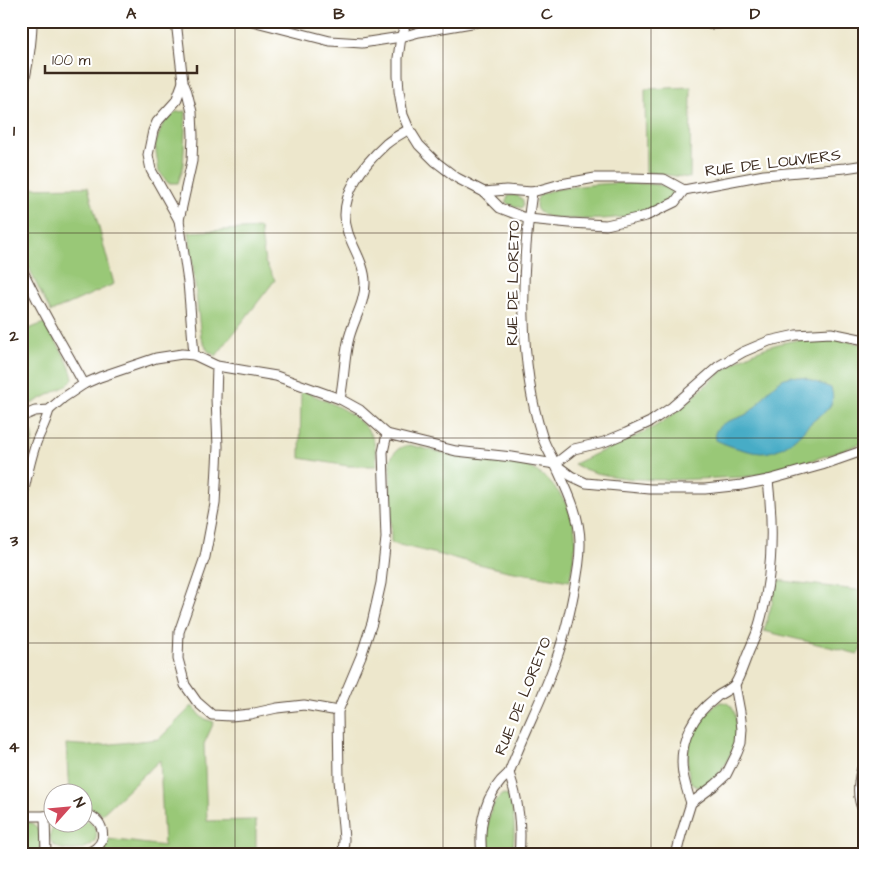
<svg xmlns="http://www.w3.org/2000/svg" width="886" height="876" font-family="'Architects Daughter',sans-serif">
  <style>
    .green { fill: #99c877; stroke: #6a794a }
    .water { fill: #47acc6; stroke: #416b72 }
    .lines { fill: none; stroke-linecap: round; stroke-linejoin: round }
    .minor-casing { stroke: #564638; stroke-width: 11 }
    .minor { stroke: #fff; stroke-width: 9 }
    .grid { fill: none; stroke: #3b2a1e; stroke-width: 1; stroke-opacity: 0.55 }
    .labels { text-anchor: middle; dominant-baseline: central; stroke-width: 4.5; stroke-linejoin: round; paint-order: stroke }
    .street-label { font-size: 16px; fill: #3b2a1e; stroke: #fff }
    .neatline { fill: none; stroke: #3b2a1e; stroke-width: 2 }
    .grid-label { font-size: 16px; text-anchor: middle; font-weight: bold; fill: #3b2a1e }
  </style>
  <rect width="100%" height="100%" fill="#fff"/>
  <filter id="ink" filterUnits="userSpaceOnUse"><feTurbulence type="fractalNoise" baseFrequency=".02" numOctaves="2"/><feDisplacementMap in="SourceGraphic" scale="10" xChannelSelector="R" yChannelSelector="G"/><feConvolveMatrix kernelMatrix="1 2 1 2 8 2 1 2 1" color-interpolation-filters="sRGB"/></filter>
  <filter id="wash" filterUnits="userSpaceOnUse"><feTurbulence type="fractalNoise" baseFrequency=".0096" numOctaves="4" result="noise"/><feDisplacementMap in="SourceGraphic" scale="20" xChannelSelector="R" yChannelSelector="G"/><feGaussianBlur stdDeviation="1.12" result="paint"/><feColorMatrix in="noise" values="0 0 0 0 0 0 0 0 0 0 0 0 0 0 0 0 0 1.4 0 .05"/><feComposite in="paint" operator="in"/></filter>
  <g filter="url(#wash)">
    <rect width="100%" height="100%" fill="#ede7cc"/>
    <!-- green -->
    <g class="green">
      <polygon points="691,87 690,178 646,172 645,89"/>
      <polygon points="186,111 183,168 178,183 168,183 159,171 155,145 163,124 176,112"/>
      <path d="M616,183L650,184L667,186L674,192L673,198C665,202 657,207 649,210C627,218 604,220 580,219C569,219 557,219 546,216C541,214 536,211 536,205C536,202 537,198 540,195C551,187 601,184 616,183Z"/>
      <path d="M88,187L114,284L51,312C40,292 24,262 21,239C20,222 21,205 21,188Z"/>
      <polygon points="512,195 518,196 523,200 523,206 521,208 508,204 506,202 508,196"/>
      <polygon points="260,228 265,262 275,280 216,356 208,351 201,338 189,232"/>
      <path d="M44,323C54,339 70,360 73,379L66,386L21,409V332Z"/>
      <path d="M823,336L865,345V442C828,456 790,468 751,476C740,478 728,477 717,478C679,480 607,484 574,464C604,449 636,439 664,421C684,408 699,390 717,376C752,347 779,342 823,336Z"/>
      <path d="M301,390C324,400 358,412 371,435C376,444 376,456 377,466H348L300,458Z"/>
      <path d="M21,425C29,425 33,430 33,438L21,484Z"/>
      <path d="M410,445C427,449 445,454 462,457C480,459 498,459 516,463C546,469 571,501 575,531C577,548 572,564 570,581L508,571L391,543L390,460C394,451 400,446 410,445Z"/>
      <polygon points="776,580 865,591 865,641 858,654 764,631 772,603"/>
      <path d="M720,702C742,701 737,738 732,751C727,762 718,778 707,785C682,798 687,748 691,738C696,725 708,709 720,702Z"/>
      <polygon points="192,706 202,718 214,722 204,744 207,821 256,820 256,855 97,855 104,848 108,839 164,846 160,760 102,814 90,807 83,807 82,794 69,793 66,744 93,746 159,739"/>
      <path d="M503,794L508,796C516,813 515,836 512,854V855H487C485,839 487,802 503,794Z"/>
      <path d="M83,820C89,821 92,823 95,829C108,857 30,859 55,824H82Z"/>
      <path d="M21,821C43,821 40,839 41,855H21Z"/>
    </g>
    <!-- water -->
    <path class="water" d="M791,376L805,378L831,388C838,408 822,412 810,424C805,428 801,434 796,438C787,446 774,453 761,453C748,452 728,446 716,440L715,433C716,431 717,428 719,427C727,419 742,419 751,411C765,399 771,380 791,376Z"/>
  </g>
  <g filter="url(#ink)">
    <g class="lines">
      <defs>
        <g id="minor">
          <polyline points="176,21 183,82 187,92 192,112 193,136 192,161 179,220 188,282 194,355"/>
          <polyline points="252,21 330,41 362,43 401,37 419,32 483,21"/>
          <polyline points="407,21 401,37 398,58 398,76 399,91 403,115 409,129 419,145 436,162 457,178 484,192 500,208 528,219 570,223 606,225 646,216 675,202 684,190"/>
          <polyline points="703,21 712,24 780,21"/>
          <path d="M21,95C27,71 32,46 32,21"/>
          <polyline points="484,192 506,190 532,192 561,184 595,178 631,178 664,179 684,190 764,175 845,168 865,165"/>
          <polyline points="179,220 151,170 148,155 153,131 157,122 176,101 183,82"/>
          <path d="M21,267C39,307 63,345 84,384"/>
          <polyline points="217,366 216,398 218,447 215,504 205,557 179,632 178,659 185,685 197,702 212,715 231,716 250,714 277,708 304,705 338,711"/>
          <path d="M340,399C344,380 344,361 348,342C352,322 365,304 365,283C365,265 354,250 348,233C336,198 362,166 386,144C393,138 401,134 409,129"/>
          <polyline points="21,417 35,411 49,410 63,398 84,384 100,377 156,358 182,354 194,355 217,366 276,376 340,399 360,410 387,434 456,451 512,457 555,464 571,476 586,483 650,489 705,489 742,485 768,480 822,465 865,450"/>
          <polyline points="555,464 574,449 604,442 626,433 650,422 672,407 719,366 743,352 769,341 796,335 831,333 865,340"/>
          <path d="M21,505C25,484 29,463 36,443C40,432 46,422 49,410"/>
          <path d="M865,762C859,771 857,792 860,802C861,806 863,810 865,814"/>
          <path d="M509,773C518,799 522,827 519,855"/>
          <path d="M691,803C688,794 685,784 683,774C679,748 688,723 707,705C711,702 715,698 719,695C724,692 731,689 735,684C739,679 744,663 747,656C750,648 754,640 757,632C773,582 774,531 768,480"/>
          <polyline points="21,816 45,816"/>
          <polyline points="46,855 45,816 52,815"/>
          <path d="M62,855C73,854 87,856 96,848C110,837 100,814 82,814"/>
          <polyline points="343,855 344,839 339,780 338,711 361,656 372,623 381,583 386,538 383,452 387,434"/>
          <path d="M482,855C478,824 485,793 509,773C522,737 540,704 553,668C563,643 569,617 574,591C577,577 580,561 580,546C581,517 567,490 555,464C551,455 545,446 542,436C518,362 521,269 532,192"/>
          <polyline points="676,855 681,835 691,803 715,785 726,775 737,753 741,743 742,729 740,712 735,685"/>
        </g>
      </defs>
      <!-- minor casing -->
      <use href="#minor" class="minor-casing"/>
      <!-- minor -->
      <use href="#minor" class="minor"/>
    </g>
  </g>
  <!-- grid -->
  <path class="grid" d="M235,21V855M443,21V855M651,21V855M21,233H865M21,438H865M21,643H865"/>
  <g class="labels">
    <!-- street labels -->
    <g class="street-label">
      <text transform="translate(773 163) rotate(-7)">RUE DE LOUVIERS</text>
      <text transform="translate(513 283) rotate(-89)">RUE DE LORETO</text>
      <text transform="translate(523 696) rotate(-68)">RUE DE LORETO</text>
    </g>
  </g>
  <!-- margin -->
  <rect width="886" height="876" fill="none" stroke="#fff" stroke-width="55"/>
  <!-- north arrow -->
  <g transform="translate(68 808) rotate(63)"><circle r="24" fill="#ffffff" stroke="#b1aaa5"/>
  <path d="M0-4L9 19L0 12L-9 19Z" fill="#d1495b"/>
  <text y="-8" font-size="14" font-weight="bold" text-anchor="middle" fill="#3b2a1e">N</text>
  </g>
  <!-- scale -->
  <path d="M45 65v8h152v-8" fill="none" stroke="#3b2a1e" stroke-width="2.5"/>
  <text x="52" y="65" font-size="15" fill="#3b2a1e" stroke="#ffffff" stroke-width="4" paint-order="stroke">100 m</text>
  <rect x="28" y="28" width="830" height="820" class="neatline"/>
  <g class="grid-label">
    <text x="131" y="19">A</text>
    <text x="339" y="19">B</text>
    <text x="547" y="19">C</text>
    <text x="755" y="19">D</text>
    <text x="14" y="136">1</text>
    <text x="14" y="341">2</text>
    <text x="14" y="546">3</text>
    <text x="14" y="752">4</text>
  </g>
</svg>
